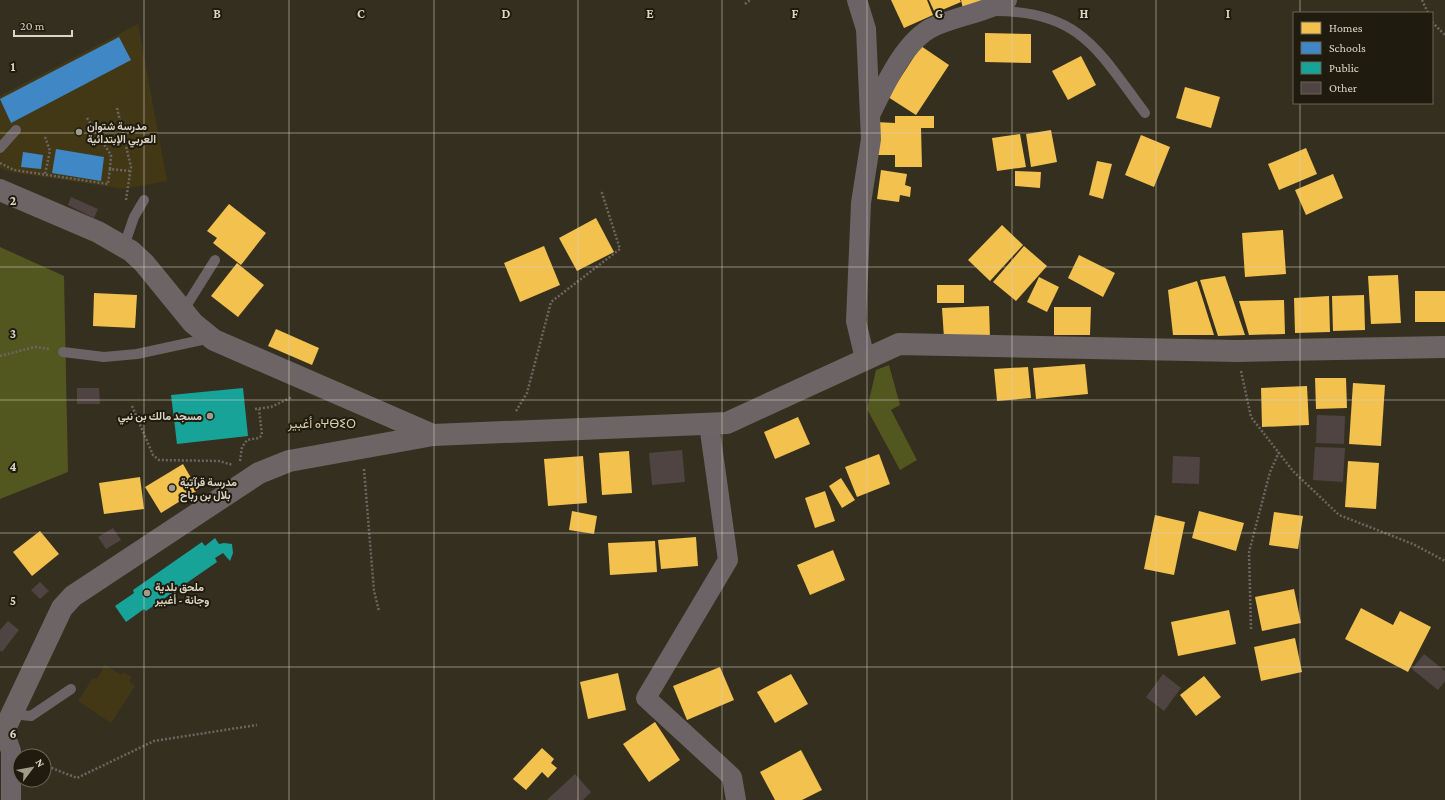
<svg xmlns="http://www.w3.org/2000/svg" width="1445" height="800" font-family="'Crimson Pro',Vazirmatn,'Noto Sans Tifinagh',serif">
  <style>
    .built { fill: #433816 }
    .green { fill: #52561f }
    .homes { fill: #f2c14e }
    .schools { fill: #3f88c5 }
    .public { fill: #17a398 }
    .building { fill: #504442 }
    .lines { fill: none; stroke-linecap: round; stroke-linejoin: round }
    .path { stroke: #6c6663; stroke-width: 2.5; stroke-dasharray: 2 2; stroke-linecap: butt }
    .lane { stroke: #6b6365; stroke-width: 10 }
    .street { stroke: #6b6365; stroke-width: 20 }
    .secondary { stroke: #6d6565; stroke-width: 22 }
    .grid { fill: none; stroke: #dbd5c5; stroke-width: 1; stroke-opacity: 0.55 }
    .poi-dot { fill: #a19b8b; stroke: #201b0f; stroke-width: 1.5 }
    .labels { text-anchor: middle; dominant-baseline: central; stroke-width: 4; stroke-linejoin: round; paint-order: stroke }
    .poi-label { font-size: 11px; font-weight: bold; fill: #dbd5c5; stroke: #201b0f; text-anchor: start }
    .quarter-label { font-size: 13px; fill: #d9cdad; stroke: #201b0f }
    .grid-label { font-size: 13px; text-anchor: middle; font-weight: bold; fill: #dbd5c5; stroke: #201b0f; stroke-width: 4; stroke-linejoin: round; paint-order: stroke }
  </style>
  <rect width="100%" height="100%" fill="#352f1f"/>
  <!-- built -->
  <g class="built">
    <polygon points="138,24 167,181 124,189 10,172 0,168 0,96"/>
    <polygon points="105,665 121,675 123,672 132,677 129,681 135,686 111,723 78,701 93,678 97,679"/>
  </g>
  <!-- green -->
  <g class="green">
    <polygon points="0,247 64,276 68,472 0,499"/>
    <polygon points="889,365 900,405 891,410 917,460 900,470 867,409 876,370"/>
  </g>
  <!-- homes -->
  <g class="homes">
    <polygon points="891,0 927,0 933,15 904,28"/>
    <polygon points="929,0 960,0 961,2 935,13"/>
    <polygon points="961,0 985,0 964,13"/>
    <polygon points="985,33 1031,34 1031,63 985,62"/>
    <polygon points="921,46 949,65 916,115 888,97"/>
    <polygon points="1081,56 1096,85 1068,100 1052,71"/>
    <polygon points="1185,87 1220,97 1211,128 1176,118"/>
    <polygon points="895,116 934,116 934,128 921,128 922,167 895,167 895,155 876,155 876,122 895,123"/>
    <polygon points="1051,130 1057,162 1031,167 1026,134"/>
    <polygon points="1020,134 1026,167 997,171 992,138"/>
    <polygon points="1141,135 1170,147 1154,187 1125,175"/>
    <polygon points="1306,148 1317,174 1279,190 1268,164"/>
    <polygon points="1097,161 1112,164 1103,199 1089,195"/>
    <polygon points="881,170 907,174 905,185 911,187 910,197 900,195 899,202 877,199"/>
    <polygon points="1015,171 1041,172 1040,188 1015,186"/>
    <polygon points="1333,174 1343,198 1306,215 1295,190"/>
    <polygon points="229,204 266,233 241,265 213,243 217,238 207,231"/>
    <polygon points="596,218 614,252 577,271 559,238"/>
    <polygon points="1002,225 1023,245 990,281 968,260"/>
    <polygon points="1283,230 1286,274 1245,277 1242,233"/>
    <polygon points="544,246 560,285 520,302 504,263"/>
    <polygon points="1024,246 1047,266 1016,301 993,282"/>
    <polygon points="1079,255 1115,273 1103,297 1068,278"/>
    <polygon points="237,263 264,285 238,317 211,296"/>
    <polygon points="1398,275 1401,323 1371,324 1368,276"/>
    <polygon points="1225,276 1245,335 1218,336 1200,280"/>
    <polygon points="1039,277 1059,287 1047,312 1027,302"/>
    <polygon points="1197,281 1214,335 1173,335 1168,290"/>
    <rect x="937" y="285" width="27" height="18"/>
    <rect x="1415" y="291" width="30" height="31"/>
    <polygon points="94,293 137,295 135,328 93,326"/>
    <polygon points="1364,295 1365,330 1333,331 1332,296"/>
    <polygon points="1329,296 1330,332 1295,333 1294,298"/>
    <polygon points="1284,300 1285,334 1249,335 1239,301"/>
    <polygon points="989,306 990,337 944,338 942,308"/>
    <polygon points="1054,307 1091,307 1090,335 1054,335"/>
    <polygon points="276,329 319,348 312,365 268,346"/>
    <polygon points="1085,364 1088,394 1036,399 1033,368"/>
    <polygon points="1028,367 1031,398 997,401 994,369"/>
    <polygon points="1315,378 1346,378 1347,408 1316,409"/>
    <polygon points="1353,383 1385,385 1381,446 1349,444"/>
    <polygon points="1307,386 1309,425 1262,427 1261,388"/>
    <polygon points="798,417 810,444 775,459 764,432"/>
    <polygon points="629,451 632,493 602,495 599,453"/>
    <polygon points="879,454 890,484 857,497 845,467"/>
    <polygon points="583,456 587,503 548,506 544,459"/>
    <polygon points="1348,461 1379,463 1376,509 1345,507"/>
    <polygon points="183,464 198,490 161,513 145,487"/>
    <polygon points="140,477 144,509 104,514 99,483"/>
    <polygon points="841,478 855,500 842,508 829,486"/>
    <polygon points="825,491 835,521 815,528 805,498"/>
    <polygon points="572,511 597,516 594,534 569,530"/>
    <polygon points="1199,511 1244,523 1236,551 1192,538"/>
    <polygon points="1274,512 1303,516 1298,549 1269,545"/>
    <polygon points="1155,515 1185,522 1174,575 1144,569"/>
    <polygon points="40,531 59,554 32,576 13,552"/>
    <polygon points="696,537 698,566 661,569 658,540"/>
    <polygon points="655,541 657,572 610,575 608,543"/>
    <polygon points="833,550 845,580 810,595 797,565"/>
    <polygon points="1294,589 1301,623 1262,631 1255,597"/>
    <polygon points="1361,608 1393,625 1400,611 1431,627 1408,672 1345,639"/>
    <polygon points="1229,610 1236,644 1178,656 1171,622"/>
    <polygon points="1295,638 1302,672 1261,681 1254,647"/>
    <polygon points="720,667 734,700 687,720 673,686"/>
    <polygon points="618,673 626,710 588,719 580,682"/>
    <polygon points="791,674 808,704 775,723 757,692"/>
    <polygon points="1204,676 1221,697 1196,716 1180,695"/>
    <polygon points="655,722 680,760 649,782 623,744"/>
    <polygon points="542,748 554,759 551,763 557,768 548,778 542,772 526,790 513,779"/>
    <polygon points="801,750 822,790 802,800 775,800 760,772"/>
  </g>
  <!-- schools -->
  <g class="schools">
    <polygon points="119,37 131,60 11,123 0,99"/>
    <polygon points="56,149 104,157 101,181 52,173"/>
    <polygon points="23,152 43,155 41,169 21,167"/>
  </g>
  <!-- public -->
  <g class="public">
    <polygon points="243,388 248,436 177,444 171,395"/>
    <polygon points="215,538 219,544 224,543 232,544 233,553 230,561 223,553 215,558 217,562 146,611 144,609 126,622 115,606 134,593 133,590 202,542 205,546"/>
  </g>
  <!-- building -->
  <g class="building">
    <polygon points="71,197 98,209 94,218 68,205"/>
    <polygon points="77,388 99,388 100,404 77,404"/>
    <polygon points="1317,415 1345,416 1344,444 1316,443"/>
    <polygon points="1315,447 1345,448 1343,482 1313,480"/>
    <polygon points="682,450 685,482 652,485 649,453"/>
    <polygon points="1173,456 1200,457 1199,484 1172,483"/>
    <polygon points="113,528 121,540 106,549 98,537"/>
    <polygon points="40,582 49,591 40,599 31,590"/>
    <polygon points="8,621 19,630 2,652 0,650 0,630"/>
    <polygon points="1424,654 1445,671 1445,681 1438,690 1412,669"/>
    <polygon points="1163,674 1181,688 1164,711 1146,697"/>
    <polygon points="575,774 591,792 583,800 547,800"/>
  </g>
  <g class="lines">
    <!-- path -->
    <g class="path">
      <polyline points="1422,0 1428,13"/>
      <polyline points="745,4 750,0"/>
      <polyline points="1432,22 1445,35"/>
      <polyline points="117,108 131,167 126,200"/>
      <polyline points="87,118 111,155 110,169"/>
      <polyline points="45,137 50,151 45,174"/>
      <polyline points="0,163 14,170 108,184 110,169 130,171"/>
      <polyline points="0,356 35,347 49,349"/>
      <polyline points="1241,371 1251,417 1293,471 1339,515 1413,544 1445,561"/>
      <polyline points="132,406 153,455 159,460 219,461 233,465"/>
      <polyline points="255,409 271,407 292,397"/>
      <polyline points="516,411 527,393 551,302 620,249 601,190"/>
      <polyline points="240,461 242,447 247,440 259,438 262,435 259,409"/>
      <polyline points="364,469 374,591 379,611"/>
      <polyline points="1251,629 1249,552 1270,472 1279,452"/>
      <polyline points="44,765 77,778 154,741 257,725"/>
    </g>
    <!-- lane -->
    <g class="lane">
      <path d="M995,11C1081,11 1099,52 1145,113"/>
      <polyline points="0,148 16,130"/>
      <polyline points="124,246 134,217 144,200"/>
      <polyline points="183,311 215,260"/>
      <polyline points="63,352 104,357 137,354 211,338"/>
      <polyline points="12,714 31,716 71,689"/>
    </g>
    <!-- street -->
    <g class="street">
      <polyline points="857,0 866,29 871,139 861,203 856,321 865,359"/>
      <path d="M870,115C884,87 904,41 933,27C957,16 984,13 1007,0"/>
      <polyline points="709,424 728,560 646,698 732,777 736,800"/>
      <polyline points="4,732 11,751 11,800"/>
    </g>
    <!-- secondary -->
    <g class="secondary">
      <polyline points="0,190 98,232 131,251 144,263 193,323 214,340 433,435"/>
      <polyline points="0,739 62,608 73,596 259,473 289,461 433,435 727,423 899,344 1237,351 1445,347"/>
    </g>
  </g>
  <!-- grid -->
  <path class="grid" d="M144,0V800M289,0V800M434,0V800M578,0V800M722,0V800M867,0V800M1012,0V800M1156,0V800M1300,0V13M1300,103V800M0,133H1445M0,267H1445M0,400H1445M0,533H1445M0,667H1445"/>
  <!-- markers -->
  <g class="poi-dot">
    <circle cx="79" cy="132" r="4"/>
    <circle cx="210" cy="416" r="4"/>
    <circle cx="172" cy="488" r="4"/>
    <circle cx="147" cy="593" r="4"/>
  </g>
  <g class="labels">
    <!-- poi labels -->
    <g class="poi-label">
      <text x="87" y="126">مدرسة شتوان<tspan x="87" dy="13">العربي الإبتدائية</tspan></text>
      <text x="202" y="416" text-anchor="end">مسجد مالك بن نبي</text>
      <text x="180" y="482">مدرسة قرآتية<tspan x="180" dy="13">بلال بن رباح</tspan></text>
      <text x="155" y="587">ملحق بلدية<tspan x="155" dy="13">وجانة - أغبير</tspan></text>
    </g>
    <!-- quarter labels -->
    <g class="quarter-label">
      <text x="322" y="423">أغبير ⴰⵖⴱⵉⵔ</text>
    </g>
  </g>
  <g class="grid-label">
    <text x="217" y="18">B</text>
    <text x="361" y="18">C</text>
    <text x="506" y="18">D</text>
    <text x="650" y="18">E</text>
    <text x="795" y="18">F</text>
    <text x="939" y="18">G</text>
    <text x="1084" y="18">H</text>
    <text x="1228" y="18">I</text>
    <text x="13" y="71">1</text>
    <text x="13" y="205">2</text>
    <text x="13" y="338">3</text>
    <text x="13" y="471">4</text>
    <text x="13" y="605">5</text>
    <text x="13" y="738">6</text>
  </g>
  <!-- legend -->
  <rect x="1293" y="12" width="140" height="92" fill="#201b0f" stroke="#6b6558"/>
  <rect x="1301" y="22" width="20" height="12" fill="#f2c14e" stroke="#6b6558"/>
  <text x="1329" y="32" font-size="12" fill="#dbd5c5">Homes</text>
  <rect x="1301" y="42" width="20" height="12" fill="#3f88c5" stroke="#6b6558"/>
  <text x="1329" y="52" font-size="12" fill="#dbd5c5">Schools</text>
  <rect x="1301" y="62" width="20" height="12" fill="#17a398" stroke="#6b6558"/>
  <text x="1329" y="72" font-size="12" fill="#dbd5c5">Public</text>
  <rect x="1301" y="82" width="20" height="12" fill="#504442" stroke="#6b6558"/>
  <text x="1329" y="92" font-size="12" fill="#dbd5c5">Other</text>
  <!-- north arrow -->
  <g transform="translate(32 768) rotate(58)"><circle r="19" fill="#201b0f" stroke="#6b6558"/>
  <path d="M0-3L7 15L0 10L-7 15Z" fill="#a19b8b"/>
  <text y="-6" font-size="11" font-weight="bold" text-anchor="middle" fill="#dbd5c5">N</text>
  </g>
  <!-- scale -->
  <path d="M14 30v6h58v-6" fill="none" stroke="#dbd5c5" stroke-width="2"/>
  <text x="20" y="30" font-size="12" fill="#dbd5c5" stroke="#201b0f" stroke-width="3" paint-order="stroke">20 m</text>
</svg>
